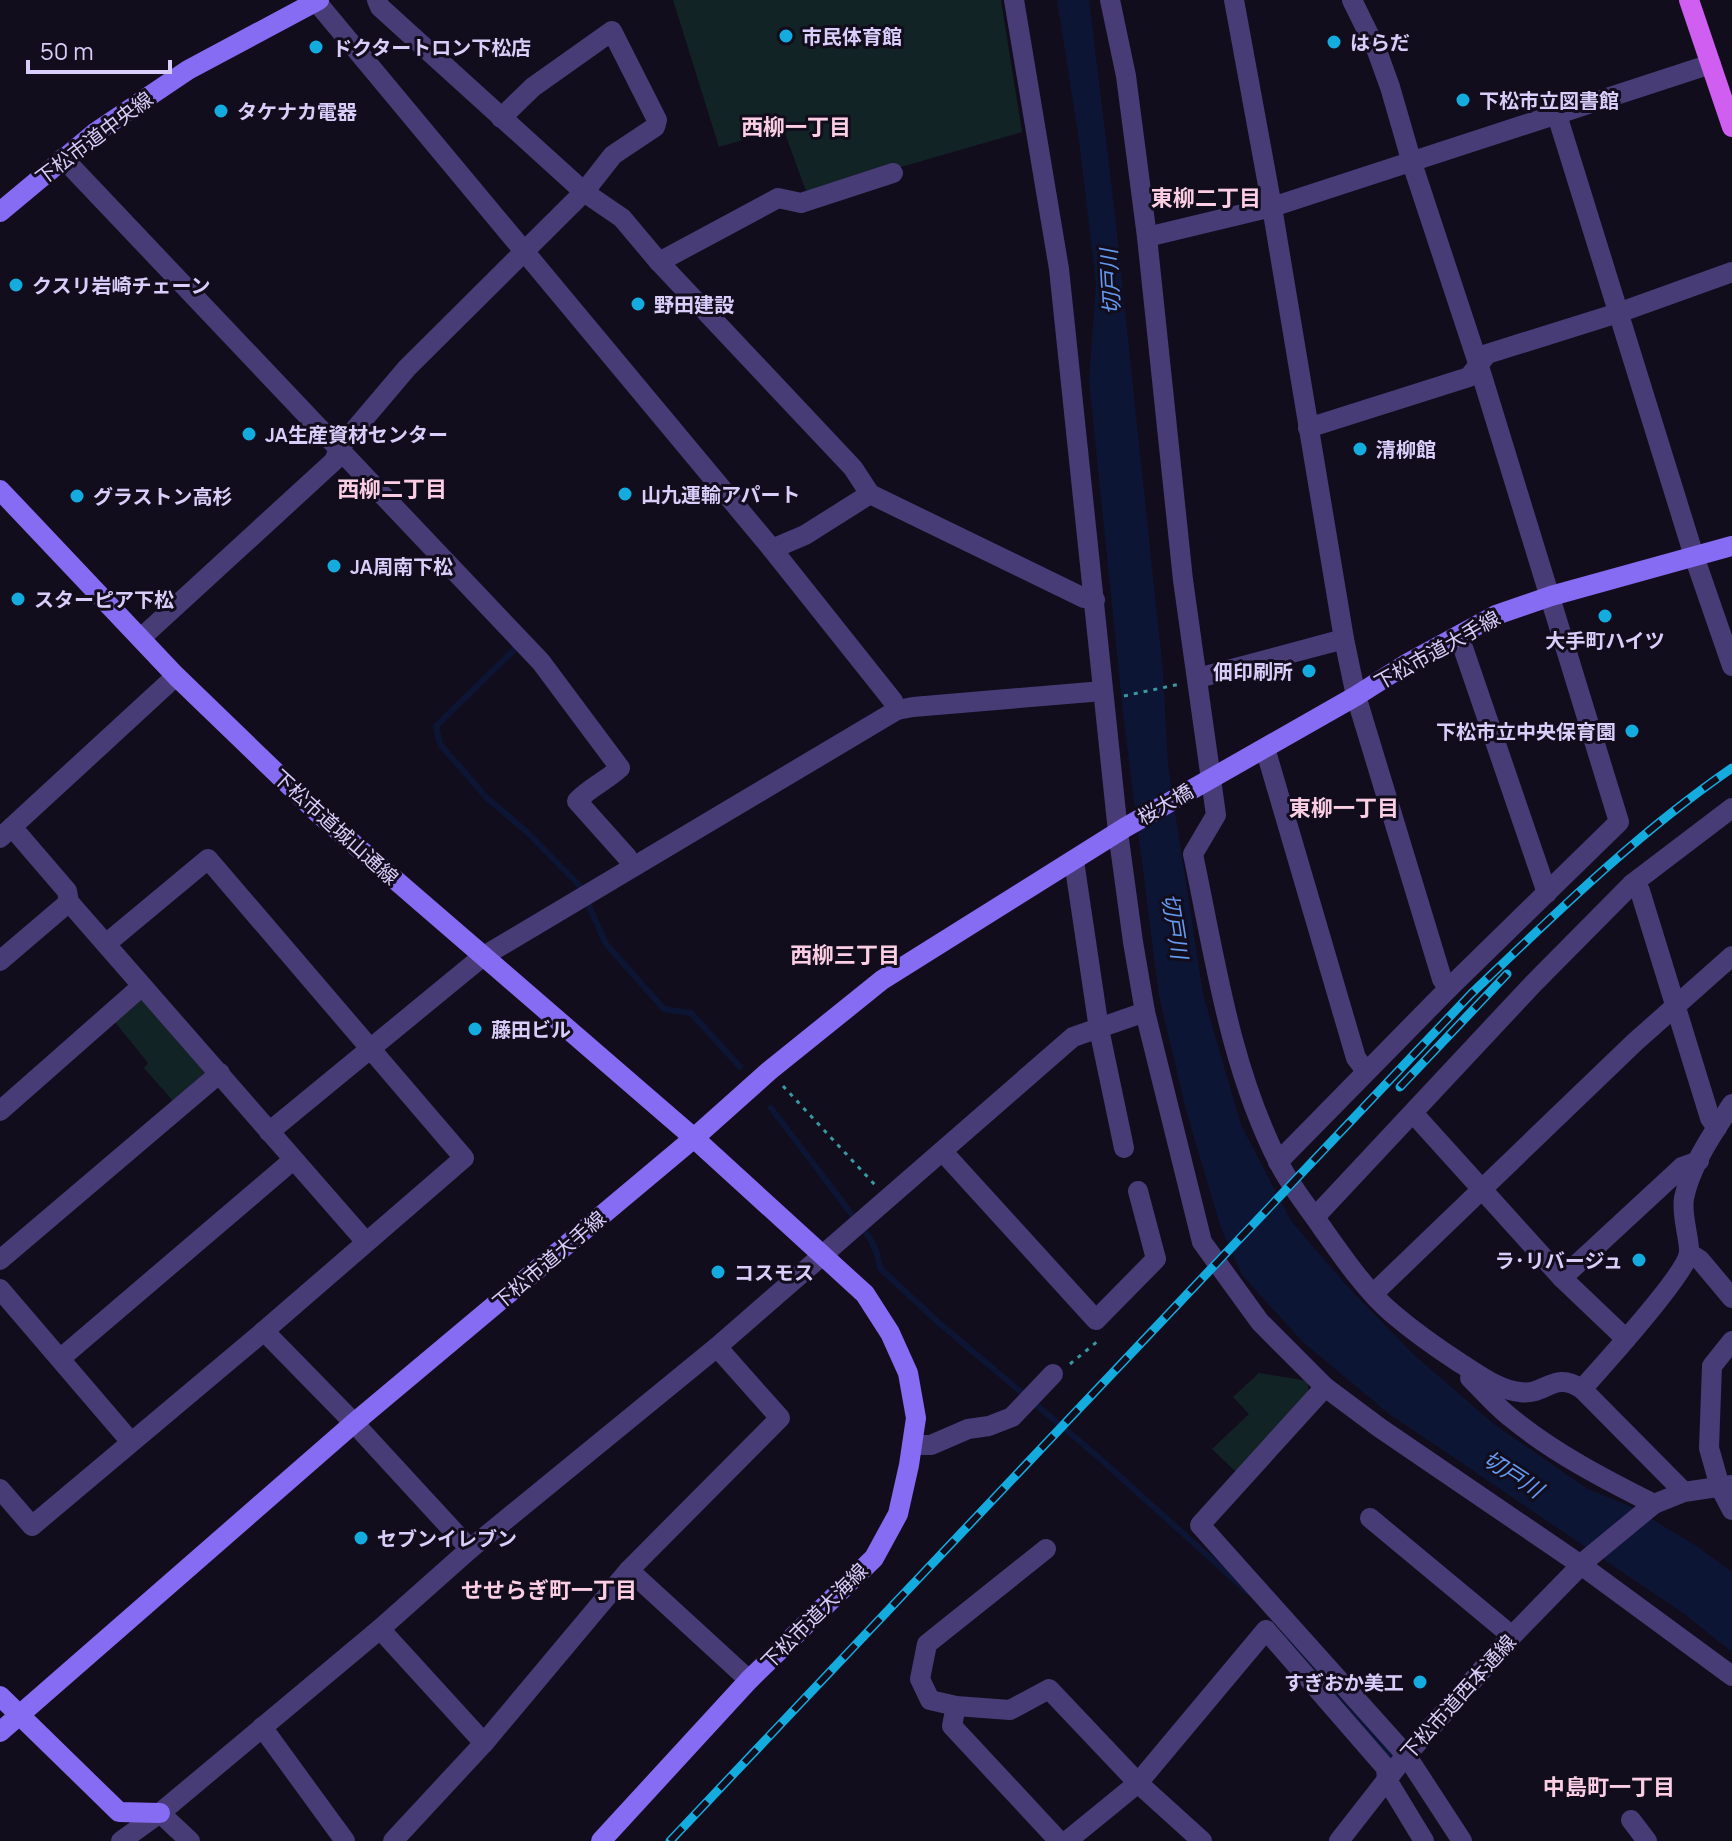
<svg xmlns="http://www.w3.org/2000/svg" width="1732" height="1841" font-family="Manrope,'Noto Sans JP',sans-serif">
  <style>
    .green { fill: #112325 }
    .water { fill: #0d1535 }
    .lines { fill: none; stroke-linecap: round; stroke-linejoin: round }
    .stream { stroke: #0d1535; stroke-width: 6 }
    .path { stroke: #3899a3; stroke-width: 3; stroke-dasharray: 4 6; stroke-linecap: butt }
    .street { stroke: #483c77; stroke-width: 20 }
    .secondary { stroke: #856cf2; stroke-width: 20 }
    .primary { stroke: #d05ef0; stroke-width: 20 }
    .rail-casing { stroke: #14abdf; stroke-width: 9 }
    .rail { stroke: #120d1c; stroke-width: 6; stroke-dasharray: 18; stroke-linecap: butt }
    .poi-dot { fill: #14abdf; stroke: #120d1c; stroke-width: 3 }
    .labels { text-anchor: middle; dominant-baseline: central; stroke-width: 6; stroke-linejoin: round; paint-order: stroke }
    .poi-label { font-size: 20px; font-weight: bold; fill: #d9cdfa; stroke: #120d1c; text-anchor: start }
    .street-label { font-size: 20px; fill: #d9cdfa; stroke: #120d1c }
    .neighbourhood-label { font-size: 22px; font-weight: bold; fill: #fbcee4; stroke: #120d1c }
    .water-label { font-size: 22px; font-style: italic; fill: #649af1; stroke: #120d1c }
  </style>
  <rect width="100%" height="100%" fill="#120d1c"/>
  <!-- green -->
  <g class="green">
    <polygon points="673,0 1001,0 1022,132 807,194 783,128 719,147"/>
    <polygon points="141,997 208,1070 173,1101 144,1068 148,1063 114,1021"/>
    <polygon points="1259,1373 1308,1381 1308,1395 1236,1472 1212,1449 1249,1414 1233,1397"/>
  </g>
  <!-- water -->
  <polygon class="water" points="1057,0 1089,0 1114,206 1163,672 1168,766 1203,994 1241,1125 1291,1221 1348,1287 1413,1354 1495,1425 1588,1489 1630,1506 1695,1545 1732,1572 1732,1652 1683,1613 1388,1413 1303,1342 1242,1275 1221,1228 1187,1114 1159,996 1124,722 1089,381 1096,284 1079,140"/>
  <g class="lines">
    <!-- stream -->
    <g class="stream">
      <polyline points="517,647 436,726 440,744 487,798 526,831 580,886 606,944 664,1009 691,1013 740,1067"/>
      <polyline points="771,1108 869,1237 876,1250 880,1268 939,1323 1096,1455 1248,1592"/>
      <polyline points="1284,1634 1395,1761"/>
    </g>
    <!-- path -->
    <g class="path">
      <polyline points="1124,696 1180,684"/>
      <polyline points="783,1086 876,1186"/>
      <polyline points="1070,1364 1098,1341"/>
    </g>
    <!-- street -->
    <g class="street">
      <polyline points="315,0 772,549 893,701 897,710"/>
      <polyline points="377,0 380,7 584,192 622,218 659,262 853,468 870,494 1084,598 1095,600"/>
      <polyline points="1014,0 1059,269 1118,832 1133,942 1145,1012 1202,1242 1260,1322 1325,1387 1380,1428 1581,1565 1732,1676"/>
      <path d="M1110,0L1126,76L1147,237L1183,580L1216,815L1193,854C1215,958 1230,1068 1279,1163C1291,1187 1308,1207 1323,1229C1342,1256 1367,1292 1392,1313C1413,1331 1437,1348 1460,1363C1478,1374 1498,1390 1520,1392C1546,1396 1553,1370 1582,1389L1684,1492"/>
      <polyline points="1234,0 1272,207 1344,639 1356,696 1442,979 1449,988"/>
      <polyline points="1557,115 1694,556 1732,666"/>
      <path d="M63,158L541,662L620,768C606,781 590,787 577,801L627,857L632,867"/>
      <polyline points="1147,237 1272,207 1711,64"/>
      <polyline points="659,262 778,198 801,203 893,173"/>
      <polyline points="1308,428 1469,377 1487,354 1618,313 1732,272"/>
      <polyline points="772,549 805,535 870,494"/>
      <polyline points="1459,636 1547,893"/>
      <polyline points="141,638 334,461 340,447 407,368 584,192 613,155 655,127 657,120 612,31 533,87 501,118"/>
      <polyline points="1198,678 1344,639"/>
      <polyline points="1265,748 1356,1058 1366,1071"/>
      <polyline points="12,827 67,891 69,902 366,1242"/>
      <polyline points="0,838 176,676"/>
      <polyline points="1074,861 1099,1029 1124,1148"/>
      <polyline points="1632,884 1640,891 1710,1118 1717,1128"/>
      <polyline points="0,961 69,902"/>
      <polyline points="0,1111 142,986"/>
      <polyline points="1413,1113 1562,1278 1626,1339"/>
      <polyline points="269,1132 482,957 897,710 913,707 1103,691"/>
      <polyline points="943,1152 1096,1320 1156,1259 1138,1191"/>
      <polyline points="1278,1162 1449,988 1619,822 1478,363 1412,163 1390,87 1377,51 1352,0"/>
      <polyline points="1315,1217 1533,984 1632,884 1732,808"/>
      <polyline points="1689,1253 1700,1260 1732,1298"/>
      <polyline points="0,1260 220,1073"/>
      <polyline points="1562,1278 1682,1167 1699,1161"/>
      <polyline points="0,1289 131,1442"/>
      <polyline points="1374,1293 1635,1042 1732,956"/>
      <polyline points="264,1331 354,1423 470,1549"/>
      <polyline points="1732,1341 1712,1366 1709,1448 1720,1487 1732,1510"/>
      <polyline points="61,1358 293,1160"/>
      <path d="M1470,1378C1483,1391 1496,1406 1510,1417C1554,1453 1604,1479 1654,1504"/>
      <polyline points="1325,1387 1200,1525 1406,1755 1462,1841"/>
      <path d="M1582,1389C1600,1369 1686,1274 1689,1253C1690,1239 1681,1216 1684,1198C1691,1164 1714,1132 1732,1104"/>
      <polyline points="912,1445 931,1445 968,1429 989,1426 1012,1417 1053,1374"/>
      <polyline points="0,1489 32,1526 264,1331 464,1158 208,859 107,943"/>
      <polyline points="1370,1518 1512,1636"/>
      <polyline points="1046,1549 927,1644 920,1679 930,1700 956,1706 1010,1710 1049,1689 1138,1783 1202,1841"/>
      <polyline points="629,1570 749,1680"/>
      <polyline points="380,1629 484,1743"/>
      <polyline points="956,1706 952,1726 1059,1841"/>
      <polyline points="262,1727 345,1841"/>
      <polyline points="160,1813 190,1841"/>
      <polyline points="1631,1820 1647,1841"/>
      <polyline points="121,1841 160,1813 380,1629 470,1549 717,1347 1073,1037 1145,1012"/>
      <polyline points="393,1841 484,1743 629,1570 780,1418 717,1347"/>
      <polyline points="1067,1841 1138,1783 1266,1630 1386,1768 1387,1780 1424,1841"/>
      <polyline points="1339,1841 1403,1759 1512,1636 1586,1560 1654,1504 1684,1492 1732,1485"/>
    </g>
    <!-- secondary -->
    <g class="secondary">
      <polyline points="0,212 96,132 188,70 319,0"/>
      <polyline points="0,490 176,676 319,814 694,1138 865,1294 890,1333 908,1373 916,1418 909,1465 898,1514 874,1558 749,1680 601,1841"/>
      <polyline points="0,1696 119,1812 160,1813"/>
      <polyline points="0,1732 354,1423 694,1138 769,1071 882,980 1126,827 1356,696 1408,663 1496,615 1551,596 1732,546"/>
    </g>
    <!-- primary -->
    <polyline class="primary" points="1689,0 1732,127"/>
    <defs>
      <g id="rail">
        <polyline points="1400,1087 1507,974"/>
        <path d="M670,1841L1471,994C1554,915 1636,834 1732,768"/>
      </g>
    </defs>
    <!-- rail casing -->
    <use href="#rail" class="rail-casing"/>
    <!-- rail -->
    <use href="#rail" class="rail"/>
  </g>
  <!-- markers -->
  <g class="poi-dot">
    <circle cx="786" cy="36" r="8"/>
    <circle cx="1334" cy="42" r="8"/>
    <circle cx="316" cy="47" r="8"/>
    <circle cx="1463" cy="100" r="8"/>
    <circle cx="221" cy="111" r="8"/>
    <circle cx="16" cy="285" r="8"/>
    <circle cx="638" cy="304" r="8"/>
    <circle cx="249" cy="434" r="8"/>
    <circle cx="1360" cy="449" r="8"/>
    <circle cx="625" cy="494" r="8"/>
    <circle cx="77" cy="496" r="8"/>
    <circle cx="334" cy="566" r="8"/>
    <circle cx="18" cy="599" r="8"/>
    <circle cx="1605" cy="616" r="8"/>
    <circle cx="1309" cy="671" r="8"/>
    <circle cx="1632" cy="731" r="8"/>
    <circle cx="475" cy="1029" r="8"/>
    <circle cx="1639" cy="1260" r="8"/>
    <circle cx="718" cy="1272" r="8"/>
    <circle cx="361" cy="1538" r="8"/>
    <circle cx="1420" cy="1682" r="8"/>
  </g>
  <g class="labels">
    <!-- poi labels -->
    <g class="poi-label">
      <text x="802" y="36">市民体育館</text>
      <text x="1350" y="42">はらだ</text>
      <text x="332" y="47">ドクタートロン下松店</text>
      <text x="1479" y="100">下松市立図書館</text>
      <text x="237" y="111">タケナカ電器</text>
      <text x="32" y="285">クスリ岩崎チェーン</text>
      <text x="654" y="304">野田建設</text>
      <text x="265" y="434">JA生産資材センター</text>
      <text x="1376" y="449">清柳館</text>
      <text x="641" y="494">山九運輸アパート</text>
      <text x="93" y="496">グラストン高杉</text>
      <text x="350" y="566">JA周南下松</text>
      <text x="34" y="599">スターピア下松</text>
      <text x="1605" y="640" text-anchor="middle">大手町ハイツ</text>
      <text x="1293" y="671" text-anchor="end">佃印刷所</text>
      <text x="1616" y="731" text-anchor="end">下松市立中央保育園</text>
      <text x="491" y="1029">藤田ビル</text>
      <text x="1623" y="1260" text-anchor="end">ラ･リバージュ</text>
      <text x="734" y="1272">コスモス</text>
      <text x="377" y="1538">セブンイレブン</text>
      <text x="1404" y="1682" text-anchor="end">すぎおか美工</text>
    </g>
    <!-- street labels -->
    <g class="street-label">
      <text transform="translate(94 138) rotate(-37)">下松市道中央線</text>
      <text transform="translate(1437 650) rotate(-29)">下松市道大手線</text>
      <text transform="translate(1165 804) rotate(-30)">桜大橋</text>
      <text transform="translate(336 827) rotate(42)">下松市道城山通線</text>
      <text transform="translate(549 1260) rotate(-40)">下松市道大手線</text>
      <text transform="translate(814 1616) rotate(-45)">下松市道大海線</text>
      <text transform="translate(1458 1697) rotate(-48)">下松市道西本通線</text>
    </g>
    <!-- neighbourhood labels -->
    <g class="neighbourhood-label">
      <text x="796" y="127">西柳一丁目</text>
      <text x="1206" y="198">東柳二丁目</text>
      <text x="392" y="489">西柳二丁目</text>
      <text x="1344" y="808">東柳一丁目</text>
      <text x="845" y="955">西柳三丁目</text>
      <text x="549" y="1590">せせらぎ町一丁目</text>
      <text x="1609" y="1787">中島町一丁目</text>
    </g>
    <!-- water labels -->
    <g class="water-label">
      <text transform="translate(1110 282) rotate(-93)">切戸川</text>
      <text transform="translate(1175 926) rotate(81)">切戸川</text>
      <text transform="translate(1513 1474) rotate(33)">切戸川</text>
    </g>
  </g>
  <!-- scale -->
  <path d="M28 60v12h142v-12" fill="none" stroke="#d9cdfa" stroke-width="4"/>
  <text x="40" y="60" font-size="24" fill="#d9cdfa" stroke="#120d1c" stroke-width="6" paint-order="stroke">50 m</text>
</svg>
